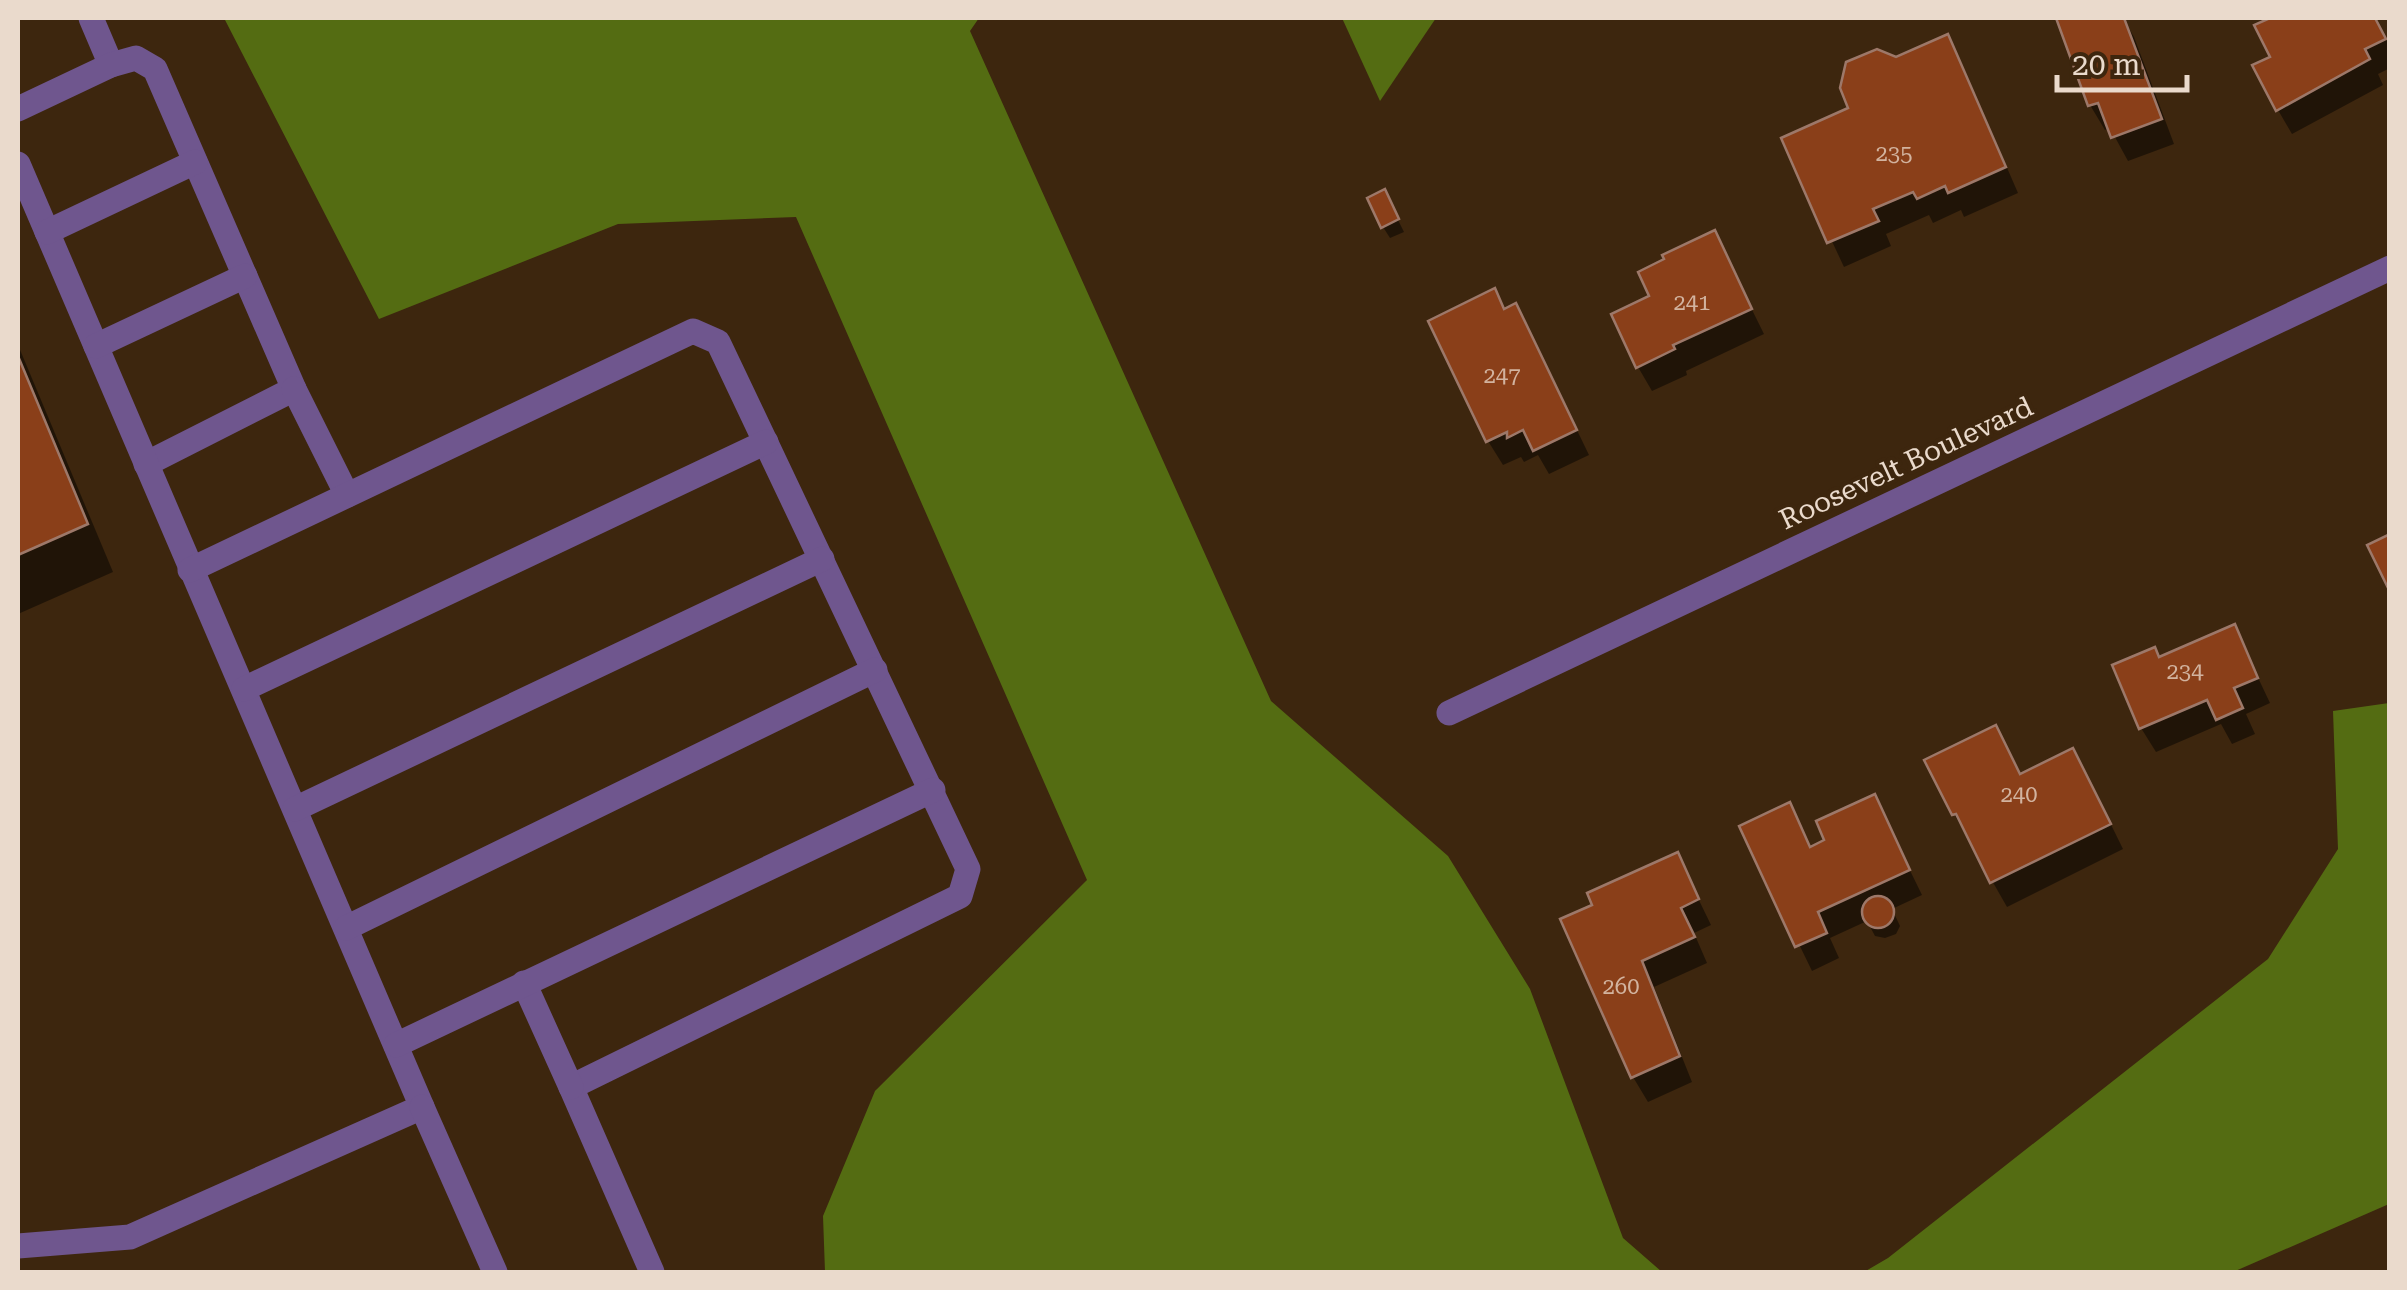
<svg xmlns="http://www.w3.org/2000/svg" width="2407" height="1290" font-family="'Roboto Serif',serif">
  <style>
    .forest { fill: #546c12 }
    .shadow { fill: #0007 }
    .building { fill: #8a3f19; stroke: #9d7869; stroke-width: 2.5 }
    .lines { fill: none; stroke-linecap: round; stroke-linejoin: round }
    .lane { stroke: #6f568e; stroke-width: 25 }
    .street { stroke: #6f568e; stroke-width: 25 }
    .labels { text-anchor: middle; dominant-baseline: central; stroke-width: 8; stroke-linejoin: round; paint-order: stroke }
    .number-label { font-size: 22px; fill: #d2b39f }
    .street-label { font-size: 28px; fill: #eadacc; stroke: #3d260e }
  </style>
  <rect width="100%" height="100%" fill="#3d260e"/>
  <!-- forest -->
  <g class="forest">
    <polygon points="224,18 979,18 970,31 1271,701 1448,856 1530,989 1623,1238 1662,1272 825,1272 823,1216 875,1091 1087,880 796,217 618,224 379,319"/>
    <polygon points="1342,18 1436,18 1380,101"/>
    <polygon points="2389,703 2389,1204 2233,1272 1864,1272 1888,1258 2268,959 2338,849 2333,711"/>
  </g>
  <!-- shadow -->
  <g class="shadow">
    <polygon points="2058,18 2123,18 2134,37 2174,144 2128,161 2110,128 2105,130 2090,105"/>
    <polygon points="2275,18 2375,18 2390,47 2390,68 2378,74 2383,85 2292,134 2278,110 2274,58 2258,26"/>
    <polygon points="1947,37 1961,62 2018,193 1964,217 1961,210 1933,223 1929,215 1886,234 1891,246 1844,267 1784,139 1852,109 1896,60"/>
    <polygon points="1390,204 1404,232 1390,238 1383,227"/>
    <polygon points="1714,233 1764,334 1686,371 1687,375 1652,391 1638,367 1653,297"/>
    <polygon points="1505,311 1529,331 1589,455 1549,474 1538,455 1524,462 1521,457 1503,465 1488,441"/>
    <polygon points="18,345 113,572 18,614"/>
    <polygon points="2234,627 2270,703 2246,714 2255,734 2232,744 2221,724 2156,752 2141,728 2159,660"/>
    <polygon points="2021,776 2087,776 2123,849 2007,907 1954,814"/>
    <polygon points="1874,797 1922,895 1892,909 1900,926 1896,934 1885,938 1875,936 1867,921 1830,938 1839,958 1812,971 1742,827 1789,805 1812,849 1827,841"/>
    <polygon points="1677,855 1711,925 1694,933 1707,963 1654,987 1692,1082 1648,1102 1633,1077 1596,906"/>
  </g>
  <!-- building -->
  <g class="building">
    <polygon points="2056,18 2124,18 2162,119 2111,138 2098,103 2088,106"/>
    <polygon points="2270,18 2375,18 2386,39 2365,49 2370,59 2276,111 2252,65 2270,57 2254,25"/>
    <polygon points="1948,34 2006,167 1948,193 1945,186 1917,199 1913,192 1873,209 1879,221 1827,243 1781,138 1848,108 1840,88 1846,62 1877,49 1896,57"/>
    <polygon points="1385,189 1399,219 1381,228 1367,198"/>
    <polygon points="1715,230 1752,309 1673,345 1675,349 1636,368 1611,314 1649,296 1638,272 1664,259 1662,255"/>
    <polygon points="1495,288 1504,309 1516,303 1577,430 1533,451 1523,430 1507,438 1507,432 1486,442 1428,321"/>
    <polygon points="18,356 88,524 18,555"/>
    <polygon points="2390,534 2390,592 2367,545"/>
    <polygon points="2235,624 2258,678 2234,688 2243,708 2216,720 2207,700 2139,729 2112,665 2155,647 2159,657"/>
    <polygon points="1996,725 2020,774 2073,748 2111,824 1990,883 1956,814 1952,815 1924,760"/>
    <polygon points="1875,794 1910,870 1818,912 1827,933 1795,947 1739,826 1790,802 1810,847 1824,840 1816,821"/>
    <polygon points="1678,852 1699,899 1681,908 1695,937 1642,961 1680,1056 1631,1078 1560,919 1592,905 1587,893"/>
    <circle cx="1878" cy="912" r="16"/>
  </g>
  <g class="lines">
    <!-- lane -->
    <g class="lane">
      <polyline points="91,18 111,65"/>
      <polyline points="18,109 111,65 136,58 155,69 294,389 146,464"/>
      <polyline points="18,164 422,1107 130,1237 18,1246"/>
      <polyline points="47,232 195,162"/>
      <polyline points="96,346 245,276"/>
      <polyline points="294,389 347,495"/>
      <polyline points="190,570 693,331 718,342 968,869 960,896 571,1087 652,1272"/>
      <polyline points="244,689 766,442"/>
      <polyline points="295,809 822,559"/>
      <polyline points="346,928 875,670"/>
      <polyline points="524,983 571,1087"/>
      <polyline points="396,1045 933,790"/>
      <polyline points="422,1107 495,1272"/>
    </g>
    <!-- street -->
    <polyline class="street" points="1449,713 2390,268"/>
  </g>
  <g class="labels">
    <!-- number labels -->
    <g class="number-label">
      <text x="1894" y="153">235</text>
      <text x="1692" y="302">241</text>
      <text x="1502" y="375">247</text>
      <text x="2185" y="671">234</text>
      <text x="2019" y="794">240</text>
      <text x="1621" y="986">260</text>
    </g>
    <!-- street labels -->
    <g class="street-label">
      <text transform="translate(1906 463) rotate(-25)">Roosevelt Boulevard</text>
    </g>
  </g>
  <!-- border -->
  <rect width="2407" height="1290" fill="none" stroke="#eadacc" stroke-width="40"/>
  <!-- scale -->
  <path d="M2057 75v15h130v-15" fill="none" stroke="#eadacc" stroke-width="5"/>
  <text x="2072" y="75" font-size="30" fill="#eadacc" stroke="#3d260e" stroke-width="8" paint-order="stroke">20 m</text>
</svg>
